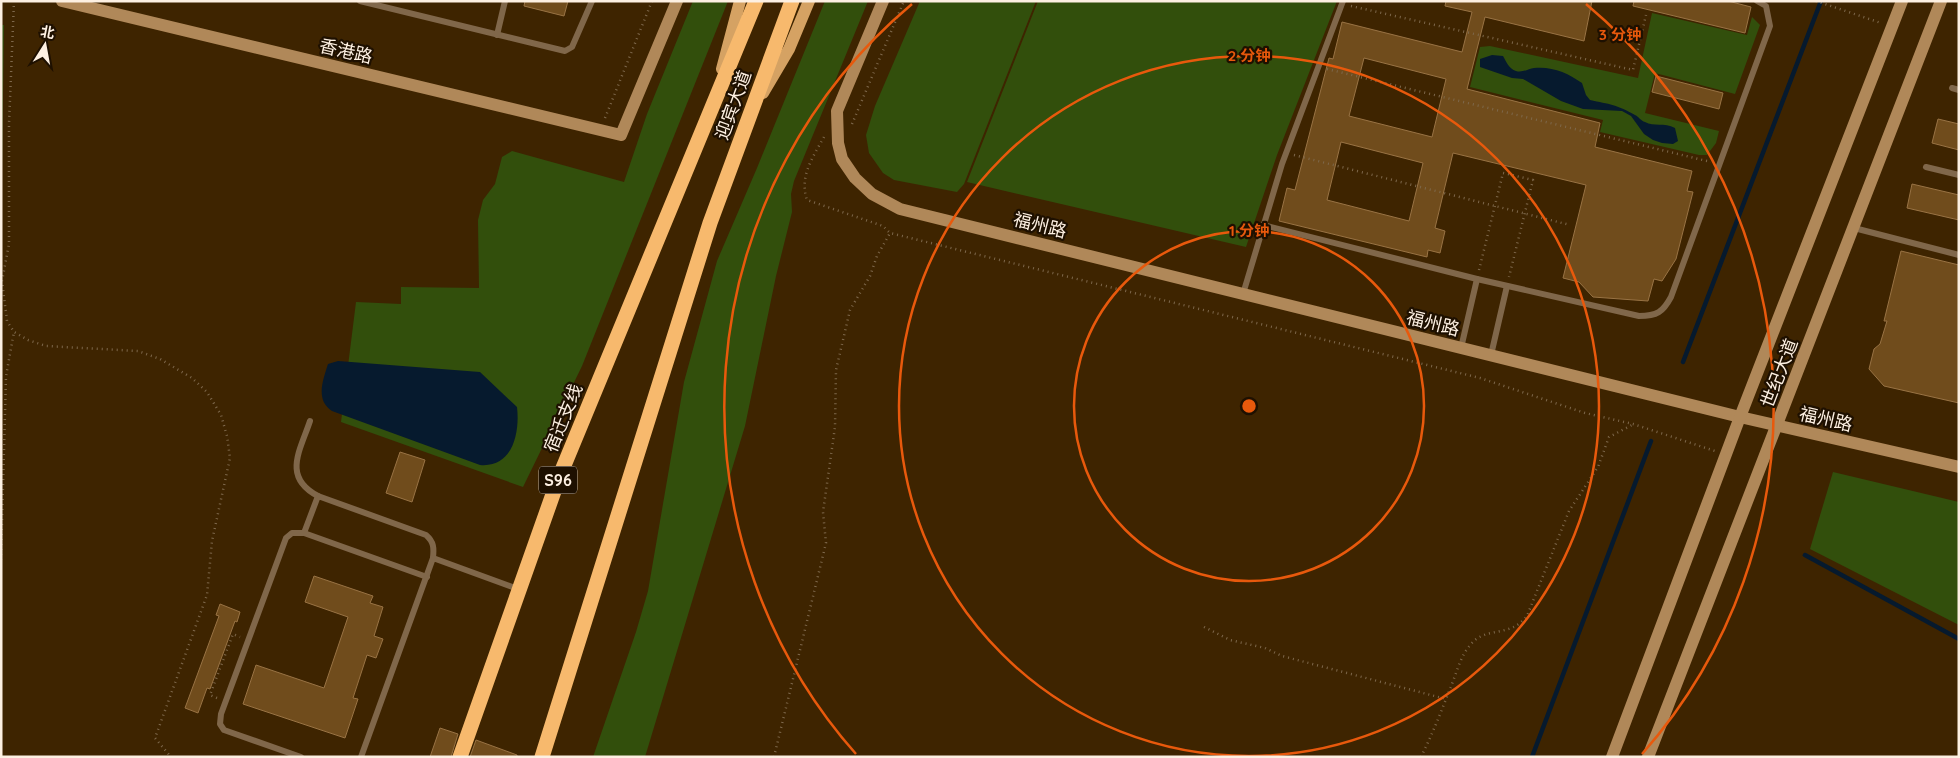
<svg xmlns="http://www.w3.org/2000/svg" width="1960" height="758" font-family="Quicksand,'Noto Sans SC',sans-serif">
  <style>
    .green { fill: #324f0c }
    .water { fill: #061a2e }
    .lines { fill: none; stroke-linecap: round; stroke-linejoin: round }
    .stream { stroke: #061a2e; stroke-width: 4.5 }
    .building { fill: #704c1c; stroke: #997344; fill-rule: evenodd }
    .path { stroke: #7e684b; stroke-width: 2.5; stroke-dasharray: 1 4; stroke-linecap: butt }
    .lane { stroke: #80674a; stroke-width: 6 }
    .secondary { stroke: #b08859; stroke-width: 12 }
    .primary { stroke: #d5a263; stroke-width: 12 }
    .highway { stroke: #f7b96d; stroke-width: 15 }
    .ring { fill: none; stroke: #e8590c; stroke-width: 2.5 }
    .labels { text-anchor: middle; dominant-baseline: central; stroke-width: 4.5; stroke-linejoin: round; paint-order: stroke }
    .shield { fill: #1e1000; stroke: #baad9e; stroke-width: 1 }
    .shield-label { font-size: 16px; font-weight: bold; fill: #fdf0e2 }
    .street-label { font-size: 18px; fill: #fdf0e2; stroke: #1e1000 }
    .centre { fill: #e8590c; stroke: #1e1000; stroke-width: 2.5 }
    .ring-label { font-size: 15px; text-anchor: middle; font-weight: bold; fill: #e8590c; stroke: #1e1000; stroke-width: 4.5; stroke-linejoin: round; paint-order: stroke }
  </style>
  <rect width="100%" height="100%" fill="#3e2400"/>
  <!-- green -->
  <g class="green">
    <polygon points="693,1 728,1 582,366 523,487 341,422 356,302 401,304 401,287 479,288 478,220 483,200 495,184 502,157 512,151 624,182 647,114"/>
    <polygon points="825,1 868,1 794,181 791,194 792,212 776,276 745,426 645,757 593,757 636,632 648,591 684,382 717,261 757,168"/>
    <polygon points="920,1 1036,1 964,184 957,192 894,180 883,173 869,153 866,135 875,106"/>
    <polygon points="1038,1 1337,1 1277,155 1246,247 967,182"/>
    <polygon points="1652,13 1747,35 1752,17 1760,25 1735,94 1655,73 1645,113 1719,131 1716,143 1707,155 1699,155 1600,132 1603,120 1470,87 1480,47 1490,46 1638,78"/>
    <polygon points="1,25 4,25 1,241"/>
    <polygon points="1833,472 1959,502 1959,625 1810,549"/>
  </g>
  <!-- water -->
  <g class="water">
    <path d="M1492,55L1503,56C1506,61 1509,69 1516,71C1522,73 1528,69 1534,68C1552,66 1568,73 1582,83L1586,95L1590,100C1609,104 1618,105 1635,115C1639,117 1641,121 1645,122C1654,127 1664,122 1675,128L1678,141L1673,144L1662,143L1653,140L1644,134L1631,116L1622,111L1583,109L1561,101L1523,79L1512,78L1480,67V59Z"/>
    <path d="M338,361L480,372L517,407C520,432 513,468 480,465L332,411C315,400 323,380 328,364Z"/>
  </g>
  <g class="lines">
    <!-- stream -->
    <g class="stream">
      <polyline points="1683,362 1821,1"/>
      <polyline points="1805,555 1959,639"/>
      <polyline points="1532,757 1651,441"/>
    </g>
  </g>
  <!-- building -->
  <g class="building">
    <polygon points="525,1 568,1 564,16 524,6"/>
    <path d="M1446,1H1592L1584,41L1485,17L1467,89L1600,123L1595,147L1692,171L1687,191L1693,192L1676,259L1662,281L1654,279L1648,301L1593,297L1579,282L1563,278L1586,185L1453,153L1435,228L1445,231L1440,253L1428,250L1427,257L1279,221L1287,188L1295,190L1329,58L1333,59L1342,22L1462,52L1472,12L1445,6ZM1364,58L1446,79L1432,137L1349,116ZM1341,142L1423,163L1409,221L1327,200Z"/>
    <polygon points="1634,1 1728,1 1751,7 1745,33 1633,6"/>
    <polygon points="1656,76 1723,93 1719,109 1652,92"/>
    <polygon points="1938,119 1959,124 1959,150 1932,143"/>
    <polygon points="1912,184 1959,195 1959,220 1907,208"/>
    <polygon points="1901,251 1959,265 1959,403 1884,386 1869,369 1874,349 1880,344 1887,321 1884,321"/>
    <polygon points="400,452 425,460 412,502 386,493"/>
    <polygon points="314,576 373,596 370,603 383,607 374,636 383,639 376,658 367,655 353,698 358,699 345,738 243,704 256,665 324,688 348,617 305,602"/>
    <polygon points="220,604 240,612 237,622 235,621 210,689 207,688 198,713 185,708 219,616 216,615"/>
    <polygon points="440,728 458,734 451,757 430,757"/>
    <polygon points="476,740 517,755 517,757 470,757"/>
  </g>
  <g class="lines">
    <!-- path -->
    <g class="path">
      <polyline points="14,1 9,124 9,244 2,281 7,321 14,332 28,340 46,346 138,351 160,359 192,378 207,392 221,415 227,436 230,458 212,541 207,595 155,738 171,757"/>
      <polyline points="1816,1 1881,23"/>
      <polyline points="1351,6 1633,70 1646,15"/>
      <polyline points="1327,69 1711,162"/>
      <polyline points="605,118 652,1"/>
      <polyline points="852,124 904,1"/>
      <path d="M824,137C813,157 799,176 807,200L883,226L890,233L1480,378L1585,413L1633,424L1715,451"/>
      <polyline points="1294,155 1570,225"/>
      <polyline points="1479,270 1503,173 1533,180 1509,277"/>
      <polyline points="1,560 6,376 14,332"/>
      <polyline points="1204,627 1230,640 1265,648 1282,656 1446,699"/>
      <polyline points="217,698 210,695 233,634 240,637"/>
      <polyline points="774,757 826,543 823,512 835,427 836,370 850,310 870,276 877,256 890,233"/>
      <path d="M1421,757C1432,735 1441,712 1450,689C1456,675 1460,656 1471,644C1486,626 1510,638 1527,616L1569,511L1598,467L1609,437L1632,425"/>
    </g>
    <!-- lane -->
    <g class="lane">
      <polyline points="360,1 565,51 572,47 592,1"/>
      <polyline points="497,35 505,1"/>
      <polyline points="1952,88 1959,90"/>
      <polyline points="1926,167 1959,175"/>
      <path d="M1263,225L1477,279L1639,316C1657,316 1663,312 1671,297L1770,26L1766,6L1757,1"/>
      <polyline points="1854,228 1959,255"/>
      <polyline points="1243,294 1282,164 1343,1"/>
      <polyline points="1461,348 1477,279"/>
      <polyline points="1491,355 1507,286"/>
      <path d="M310,421C300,451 282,477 318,496"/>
      <path d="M304,533L318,496L426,535C434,542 434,548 433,558"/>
      <polyline points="301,757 224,730 220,724 221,714 286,538 292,533 304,533 427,577"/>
      <polyline points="361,757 433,558 518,589"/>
    </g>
    <!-- secondary -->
    <g class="secondary">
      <polyline points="62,1 621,135 677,1"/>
      <polyline points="883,1 837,111 838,143 842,159 855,178 872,194 900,209 1740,417 1959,467"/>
      <polyline points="1612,757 1740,417 1902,1"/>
      <polyline points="1648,757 1941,1"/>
    </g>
    <!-- primary -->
    <g class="primary">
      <polyline points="722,69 740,1"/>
      <polyline points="763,93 789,49 809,1"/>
    </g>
    <!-- highway -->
    <g class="highway">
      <polyline points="460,757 558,480 756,1"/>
      <polyline points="542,757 710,223 792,1"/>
    </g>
  </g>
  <!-- distance rings -->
  <g class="ring">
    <circle cx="1249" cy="406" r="175"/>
    <circle cx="1249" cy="406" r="350"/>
    <path d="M856 754A525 525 0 0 1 912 4M1586 4A525 525 0 0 1 1642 754"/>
  </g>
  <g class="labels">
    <!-- shield labels -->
    <rect class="shield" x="539" y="466.5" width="38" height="27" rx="4"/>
    <g class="shield-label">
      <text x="558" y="480">S96</text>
    </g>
    <!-- street labels -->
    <g class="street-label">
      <text transform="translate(346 51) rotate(13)">香港路</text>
      <text transform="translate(733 105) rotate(-70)">迎宾大道</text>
      <text transform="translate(1040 225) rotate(14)">福州路</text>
      <text transform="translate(1433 323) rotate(14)">福州路</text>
      <text transform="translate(1779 373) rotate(-69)">世纪大道</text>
      <text transform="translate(563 418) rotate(-68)">宿迁支线</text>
      <text transform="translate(1826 419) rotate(13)">福州路</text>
    </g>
  </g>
  <circle cx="1249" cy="406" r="8" class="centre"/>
  <g class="ring-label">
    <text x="1620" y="40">3 分钟</text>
    <text x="1249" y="61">2 分钟</text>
    <text x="1249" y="236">1 分钟</text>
  </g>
  <!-- border -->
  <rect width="1960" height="758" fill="none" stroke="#fdf0e2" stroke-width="5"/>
  <!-- north arrow -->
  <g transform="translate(45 45) rotate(11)" stroke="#1e1000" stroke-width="4" paint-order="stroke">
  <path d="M0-4L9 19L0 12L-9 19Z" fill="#fdf0e2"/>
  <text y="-8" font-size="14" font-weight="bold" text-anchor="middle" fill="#fdf0e2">北</text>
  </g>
</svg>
